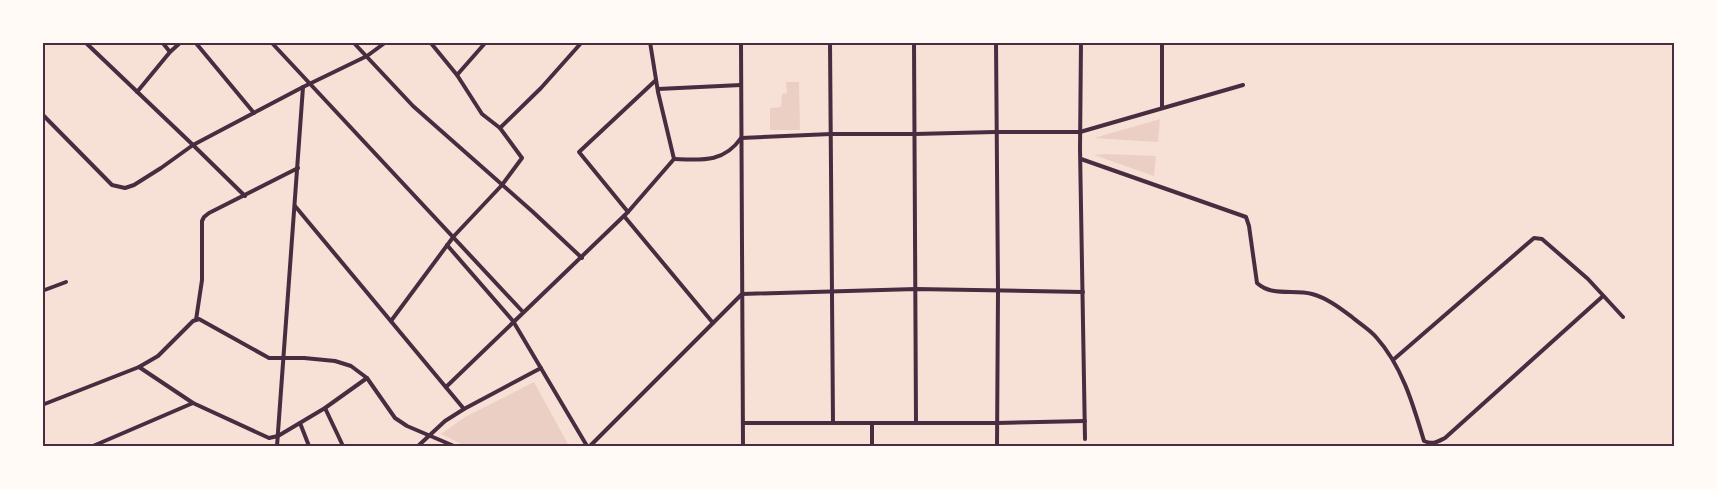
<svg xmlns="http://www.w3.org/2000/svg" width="1717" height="489" font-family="Lato,sans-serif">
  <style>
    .green { fill: #ebcfc5 }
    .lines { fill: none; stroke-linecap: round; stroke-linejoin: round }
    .minor { stroke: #4a2c40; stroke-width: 4 }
    .neatline { fill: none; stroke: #4a2c40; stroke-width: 2 }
  </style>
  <rect width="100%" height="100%" fill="#f7e1d7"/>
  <!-- green -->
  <g class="green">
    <polygon points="786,82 799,82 800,130 770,130 770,108 781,107 782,94 787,93"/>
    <polygon points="1160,119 1158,142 1094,138"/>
    <polygon points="1104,154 1156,156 1154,176 1094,155"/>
    <polygon points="534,382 569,446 465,446 441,434 465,417"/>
  </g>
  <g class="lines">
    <!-- minor -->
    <g class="minor">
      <polyline points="85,42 193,145 245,196"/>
      <polyline points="162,42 170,52"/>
      <polyline points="195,42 254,113"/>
      <polyline points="271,42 523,312"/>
      <polyline points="353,42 413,106 533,212 582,258"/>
      <polyline points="741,42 743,446"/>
      <polyline points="830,42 833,423"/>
      <polyline points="914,42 916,423"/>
      <polyline points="996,42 998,291 997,446"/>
      <polyline points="1081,42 1080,149 1085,439"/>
      <polyline points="1162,42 1162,108"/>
      <polyline points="457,75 486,42"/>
      <polyline points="658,89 741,85"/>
      <polyline points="137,92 170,52 181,42"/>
      <polyline points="42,114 112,185 125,188 134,185 161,168 193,145 303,87 367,56 386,42"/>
      <polyline points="500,128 541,88 582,42"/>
      <path d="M674,159C701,160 724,163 741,138L831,134H915L995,132H1080L1243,85"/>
      <path d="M1081,159L1246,217L1249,226L1257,283C1272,297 1294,289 1312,294C1327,298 1340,308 1352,317C1360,324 1369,329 1376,337C1402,366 1413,404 1424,441C1433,445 1437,442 1445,438L1603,296"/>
      <polyline points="295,206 464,409"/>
      <polyline points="628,212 579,152 656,80"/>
      <polyline points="624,216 713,323"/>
      <polyline points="447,245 513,321 587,446"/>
      <polyline points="42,291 66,282"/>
      <polyline points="196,320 202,280 202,221 204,217 209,213 298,168"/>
      <polyline points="391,321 454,236 502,185 522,158 500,128 482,114 457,75 430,42"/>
      <polyline points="1393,360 1534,238 1542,239 1588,279 1623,317"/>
      <polyline points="139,367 193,403 269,438 278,436 325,408 367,378"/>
      <polyline points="446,387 628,212 674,159 658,92 650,42"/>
      <polyline points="42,405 139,367 158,356 193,321 199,319 269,358 304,358 335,361 351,366 367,378 395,418 407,426 454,446"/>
      <polyline points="325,408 343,446"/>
      <polyline points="300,423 309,446"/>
      <polyline points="743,423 997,423 1085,421"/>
      <polyline points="872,424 872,446"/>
      <polyline points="93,446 193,403"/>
      <polyline points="277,446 303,87"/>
      <polyline points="418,446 445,421 464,409 541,368"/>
      <polyline points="590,446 742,294 916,289 1083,292"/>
    </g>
  </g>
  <!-- border -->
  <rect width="1717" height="489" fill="none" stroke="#fffaf5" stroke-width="88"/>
  <rect x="44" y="44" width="1629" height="401" class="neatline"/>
</svg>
